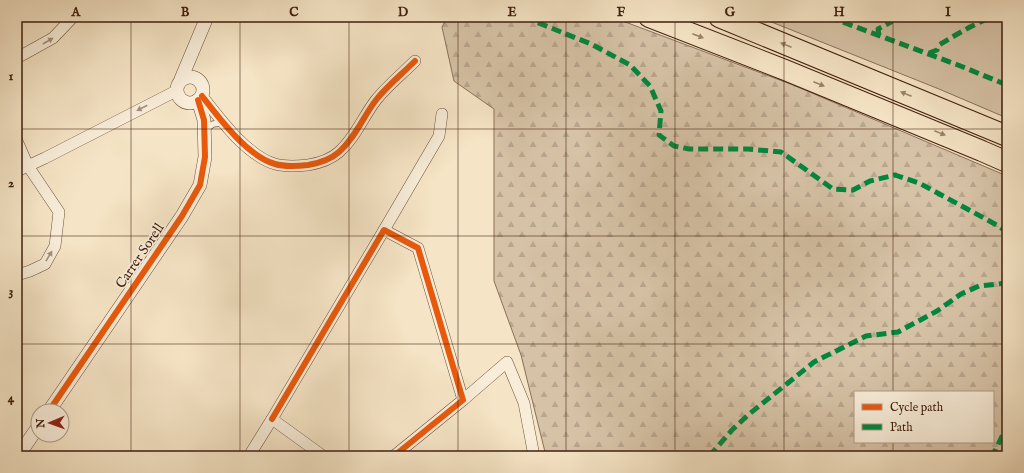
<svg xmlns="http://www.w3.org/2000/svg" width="1024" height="473" font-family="'IM FELL English',serif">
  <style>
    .green { fill: #d6c2a6; stroke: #8b705a }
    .forest { fill: url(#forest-firs); stroke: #8b705a; fill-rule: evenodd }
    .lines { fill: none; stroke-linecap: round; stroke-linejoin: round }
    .service-casing { stroke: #6d503b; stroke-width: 7 }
    .minor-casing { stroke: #6d503b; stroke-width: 12 }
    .tertiary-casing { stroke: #6d503b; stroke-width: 14 }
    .motorway-casing { stroke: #401e0d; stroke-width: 22 }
    .service { stroke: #f8edd9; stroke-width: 5.5 }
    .minor { stroke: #f8edd9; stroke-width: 11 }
    .tertiary { stroke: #f8edd9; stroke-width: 13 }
    .motorway { stroke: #f5e4c5; stroke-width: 20 }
    .quiet { stroke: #00873e; stroke-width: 5; stroke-dasharray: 10 5; stroke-linecap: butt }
    .cycleway-casing { stroke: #f8edd9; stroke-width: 8 }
    .cycleway { stroke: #e8590c; stroke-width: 6 }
    .oneway { fill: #9a8169 }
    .oneway2 { fill: #a5907d }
    .grid { fill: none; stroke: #401e0d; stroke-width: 1; stroke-opacity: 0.55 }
    .labels { text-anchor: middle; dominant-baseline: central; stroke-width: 3.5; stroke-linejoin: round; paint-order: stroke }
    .street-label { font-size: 14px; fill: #401e0d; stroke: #f8edd9 }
    .neatline { fill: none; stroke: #401e0d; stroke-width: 1.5 }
    .grid-label { font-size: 13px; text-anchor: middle; font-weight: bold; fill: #401e0d }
  </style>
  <defs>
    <pattern id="forest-firs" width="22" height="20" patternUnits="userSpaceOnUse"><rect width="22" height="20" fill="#d6c2a6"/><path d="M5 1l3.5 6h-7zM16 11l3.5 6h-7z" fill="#b9a68e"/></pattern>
  </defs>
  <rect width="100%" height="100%" fill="#f5e4c5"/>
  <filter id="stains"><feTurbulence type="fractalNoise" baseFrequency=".005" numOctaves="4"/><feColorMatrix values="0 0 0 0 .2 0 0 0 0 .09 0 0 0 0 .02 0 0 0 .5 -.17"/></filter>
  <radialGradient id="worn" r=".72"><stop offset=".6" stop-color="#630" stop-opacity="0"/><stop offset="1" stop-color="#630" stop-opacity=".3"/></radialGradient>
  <!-- green -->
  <polygon class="green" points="759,17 1007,17 1007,118 939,89"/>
  <!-- forest -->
  <path class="forest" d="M447,17H612L793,85L1007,176V456H546L521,355L494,281V109L454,81L442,27ZM855,392H993V442H855Z"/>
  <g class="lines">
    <defs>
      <polyline id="service" points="205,130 213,124 223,123"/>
      <g id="minor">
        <polyline points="17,58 53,38 73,17"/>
        <path d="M202,96C219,118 247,156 275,164C285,167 298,166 308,165C320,163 330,160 339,152C355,138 363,117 376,100C387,86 402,74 415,61"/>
        <polyline points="17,141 28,166 59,212 55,246 45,264 30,271 17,275"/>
        <polyline points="17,171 45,158 176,91"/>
        <polyline points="384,230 439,136 442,114"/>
        <polyline points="463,400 507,362 524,403 534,456"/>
        <polyline points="272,419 384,230 418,248 463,400 394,456"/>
        <polyline points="249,456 272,419 323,456"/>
      </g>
      <g id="tertiary">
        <circle cx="190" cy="90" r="13"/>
        <polyline points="181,79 207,17"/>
        <polyline points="49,411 182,216 200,185 205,157 204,120 198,100"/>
        <polyline points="18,456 38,427"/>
      </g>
      <g id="motorway">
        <polyline points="649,17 785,70 982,151 1007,162"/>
        <polyline points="719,17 1007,136"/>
      </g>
    </defs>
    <!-- service casing -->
    <use href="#service" class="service-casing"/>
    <!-- minor casing -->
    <use href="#minor" class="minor-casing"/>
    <!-- tertiary casing -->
    <use href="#tertiary" class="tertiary-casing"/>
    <!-- motorway casing -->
    <use href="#motorway" class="motorway-casing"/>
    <!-- service -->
    <use href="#service" class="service"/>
    <!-- minor -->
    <use href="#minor" class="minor"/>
    <!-- tertiary -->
    <use href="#tertiary" class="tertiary"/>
    <!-- motorway -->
    <use href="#motorway" class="motorway"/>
    <!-- quiet -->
    <g class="quiet">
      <polyline points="524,17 591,44 630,65 650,86 661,111 659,135 674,146 689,149 748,149 781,152 833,189 853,190 870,181 895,175 919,183 984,218 1000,227 1007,232"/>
      <polyline points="829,17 958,65 1007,85"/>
      <polyline points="879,35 878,29 891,22 893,17"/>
      <polyline points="929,53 937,50 939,45 954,36 970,27 991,17"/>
      <polyline points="709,456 713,452 732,430 748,415 814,362 866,336 898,332 937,311 961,294 979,286 1007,283"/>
      <polyline points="989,456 995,451 1005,430 1005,418 1007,413"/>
    </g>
    <defs>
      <g id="cycleway">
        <path d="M202,96C219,118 247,156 275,164C285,167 298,166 308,165C320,163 330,160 339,152C355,138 363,117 376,100C387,86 402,74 415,61"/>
        <polyline points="49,411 182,216 200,185 205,157 204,120 198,100"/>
        <polyline points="272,419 384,230 418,248 463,400 394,456"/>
      </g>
    </defs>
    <!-- cycleway casing -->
    <use href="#cycleway" class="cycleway-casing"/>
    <!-- cycleway -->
    <use href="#cycleway" class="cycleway"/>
  </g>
  <!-- one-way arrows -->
  <defs><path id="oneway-solid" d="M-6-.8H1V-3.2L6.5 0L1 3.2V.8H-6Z"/></defs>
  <g class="oneway">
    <use href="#oneway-solid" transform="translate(698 36) rotate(21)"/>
    <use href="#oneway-solid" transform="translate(786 45) rotate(-158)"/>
    <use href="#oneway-solid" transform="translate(819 84) rotate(22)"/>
    <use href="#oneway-solid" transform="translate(906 94) rotate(-158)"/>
    <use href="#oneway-solid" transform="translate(940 133) rotate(22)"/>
  </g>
  <g class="oneway2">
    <use href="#oneway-solid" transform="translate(48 41) rotate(-30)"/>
    <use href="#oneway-solid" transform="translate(142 108) rotate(153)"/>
    <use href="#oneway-solid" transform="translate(49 256) rotate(-59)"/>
  </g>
  <!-- grid -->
  <path class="grid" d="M131,17V456M240,17V456M349,17V456M458,17V456M566,17V456M675,17V456M784,17V456M893,17V392M17,129H1007M17,236H1007M17,344H1007M893,442V456"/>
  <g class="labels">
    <!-- street labels -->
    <g class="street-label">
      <text transform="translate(140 256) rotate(-56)">Carrer Sorell</text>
    </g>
  </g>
  <!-- margin -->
  <rect width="1024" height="473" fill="none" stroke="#f5e4c5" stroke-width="44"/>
  <!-- legend -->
  <rect x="854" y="391" width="140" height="52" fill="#f8edd9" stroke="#ae9a87"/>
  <rect x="862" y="404" width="20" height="6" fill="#e8590c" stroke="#ae9a87"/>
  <text x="890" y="411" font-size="12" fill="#401e0d">Cycle path</text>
  <rect x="862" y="424" width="20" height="6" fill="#00873e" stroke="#ae9a87"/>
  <text x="890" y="431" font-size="12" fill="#401e0d">Path</text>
  <!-- north arrow -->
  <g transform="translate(50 423) rotate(268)"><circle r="19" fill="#f8edd9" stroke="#ae9a87"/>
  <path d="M0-3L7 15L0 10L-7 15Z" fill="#8f2418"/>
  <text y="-6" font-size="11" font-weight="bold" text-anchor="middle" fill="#401e0d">N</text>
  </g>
  <rect x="22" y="22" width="980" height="429" class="neatline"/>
  <g class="grid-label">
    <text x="76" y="16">A</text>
    <text x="185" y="16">B</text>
    <text x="294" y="16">C</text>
    <text x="403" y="16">D</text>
    <text x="512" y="16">E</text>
    <text x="621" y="16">F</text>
    <text x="730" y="16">G</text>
    <text x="839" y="16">H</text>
    <text x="948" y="16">I</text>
    <text x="11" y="80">1</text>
    <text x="11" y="187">2</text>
    <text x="11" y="295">3</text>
    <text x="11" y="402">4</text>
  </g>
  <rect width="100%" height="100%" filter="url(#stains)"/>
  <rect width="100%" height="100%" fill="url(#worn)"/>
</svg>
